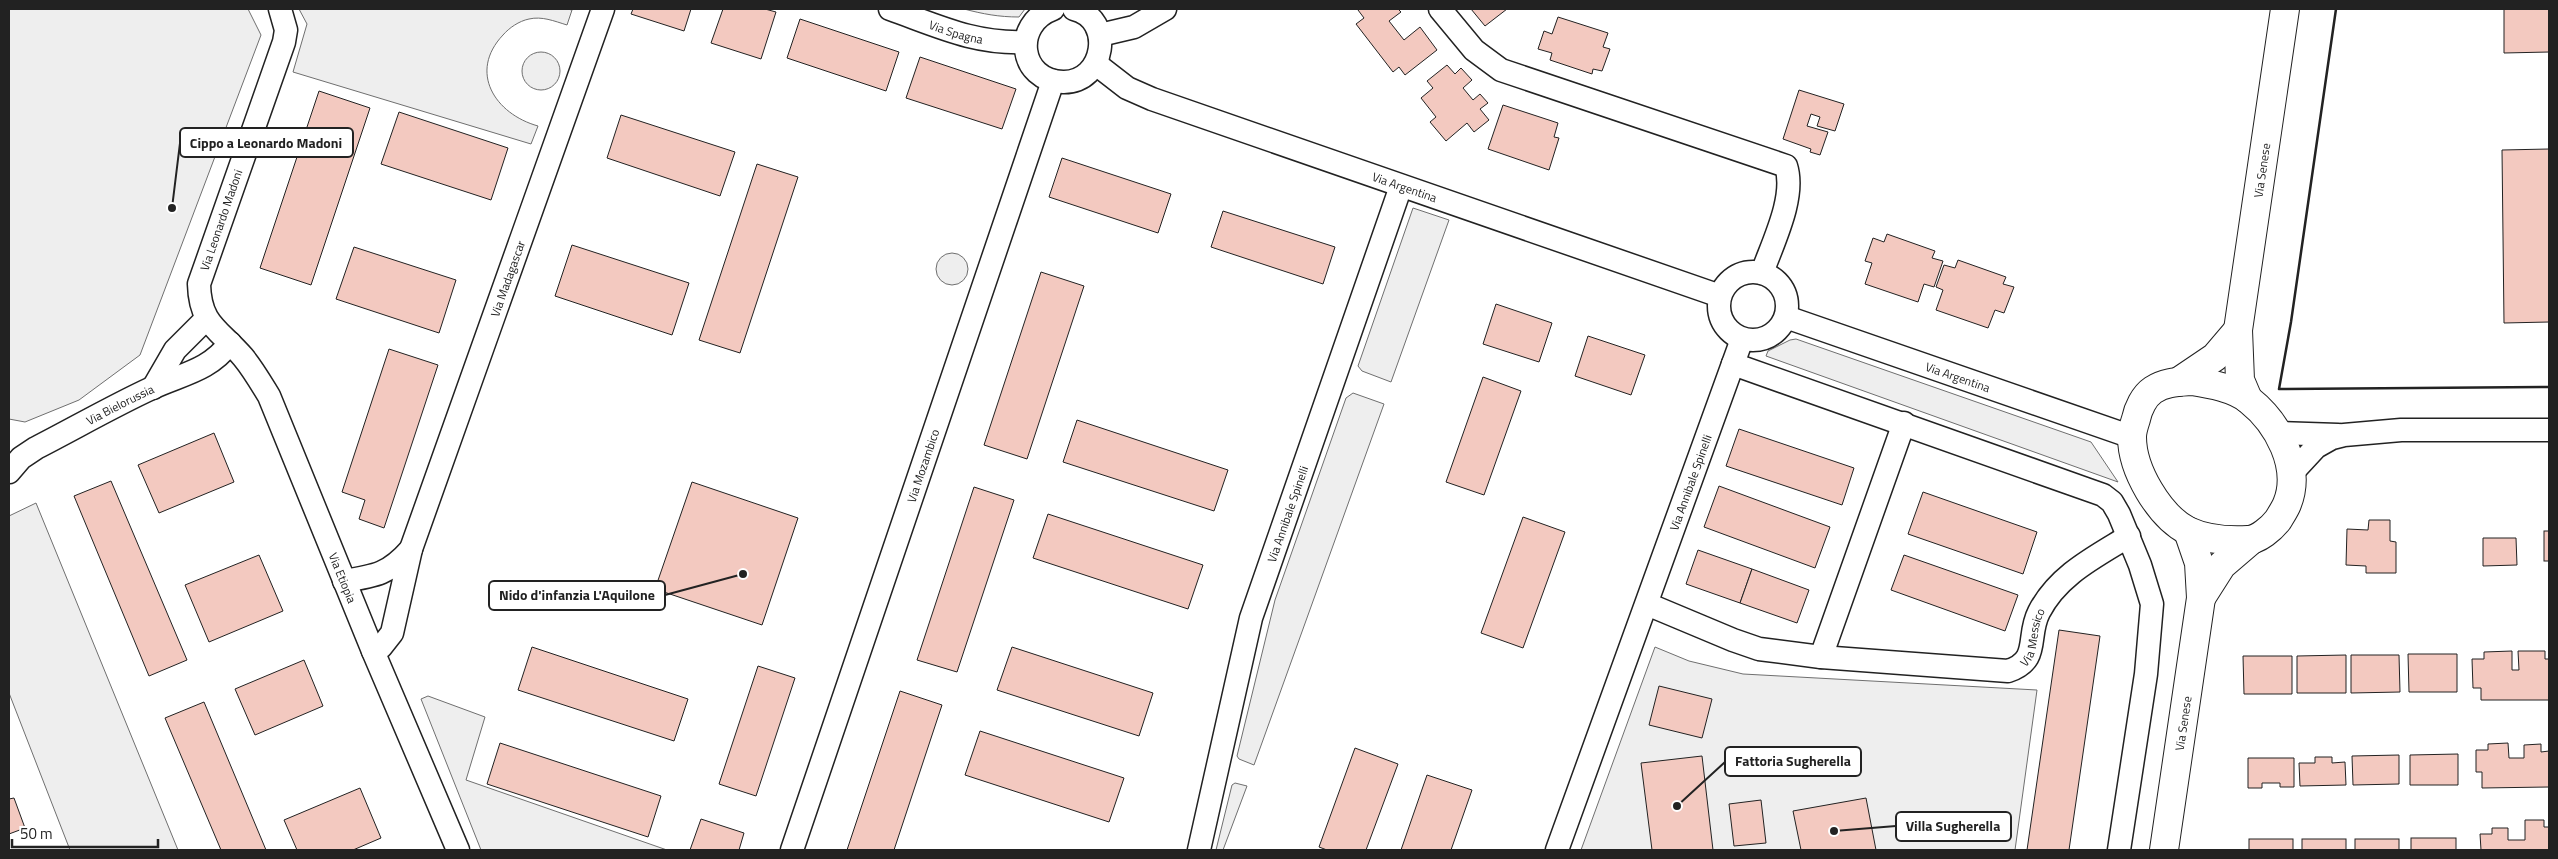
<svg xmlns="http://www.w3.org/2000/svg" width="2558" height="859" font-family="'Titillium Web',sans-serif">
  <style>
    .green { fill: #eee; stroke: #6f6f6f }
    .building { fill: #f3c9c0; stroke: #222 }
    .lines { fill: none; stroke-linecap: round; stroke-linejoin: round }
    .minor-casing { stroke: #222; stroke-width: 25 }
    .major-casing { stroke: #222; stroke-width: 30 }
    .minor { stroke: #fff; stroke-width: 22 }
    .major { stroke: #fff; stroke-width: 28 }
    .wall { stroke: #222; stroke-width: 2.5 }
    .labels { text-anchor: middle; dominant-baseline: central; stroke-width: 4; stroke-linejoin: round; paint-order: stroke }
    .street-label { font-size: 12px; fill: #222; stroke: #fff }
    .leader { fill: none; stroke: #222; stroke-width: 2 }
    .callout-dot { fill: #222; stroke: #fff; stroke-width: 2 }
    .callout { fill: #fff; stroke: #222; stroke-width: 2 }
    .callout-label { font-size: 14px; text-anchor: middle; font-weight: bold; fill: #222 }
  </style>
  <rect width="100%" height="100%" fill="#fff"/>
  <!-- green -->
  <g class="green">
    <polygon points="9,9 248,9 261,35 140,355 79,400 25,422 9,419"/>
    <path d="M299,9H567L572,10L567,25C554,21 542,16 529,19C519,21 509,28 503,35C468,72 495,114 538,126L531,144L293,72L307,24Z"/>
    <path d="M964,9H1025L1019,17C999,17 983,14 964,9Z"/>
    <circle cx="541" cy="71" r="19"/>
    <polygon points="1413,208 1449,220 1391,382 1362,371 1358,366"/>
    <circle cx="952" cy="269" r="16"/>
    <polygon points="1796,339 2091,442 2118,482 1766,356 1768,351 1790,340"/>
    <polygon points="1353,393 1384,404 1254,765 1239,759 1237,756 1275,600 1346,398"/>
    <polygon points="36,503 178,850 70,850 9,693 9,516"/>
    <polygon points="1655,647 1689,661 1743,674 2037,690 2015,850 1581,850"/>
    <polygon points="428,696 485,717 466,780 667,850 481,850 421,699"/>
    <polygon points="1235,783 1247,786 1223,850 1216,850 1232,785"/>
  </g>
  <!-- building -->
  <g class="building">
    <polygon points="633,9 691,9 684,31 631,14"/>
    <polygon points="723,9 765,9 776,12 761,59 711,43"/>
    <polygon points="1360,9 1398,9 1401,12 1389,21 1404,40 1420,27 1437,50 1405,75 1399,67 1393,72 1356,24 1364,18 1358,10"/>
    <polygon points="1471,9 1507,9 1485,26"/>
    <polygon points="2504,9 2549,9 2549,52 2504,53"/>
    <polygon points="1558,17 1608,33 1603,47 1610,49 1602,71 1593,69 1592,74 1550,60 1552,53 1538,49 1544,31 1552,34"/>
    <polygon points="800,19 899,52 886,91 787,58"/>
    <polygon points="920,57 1016,89 1002,129 906,98"/>
    <polygon points="1447,65 1455,74 1461,68 1472,80 1463,88 1473,100 1480,94 1488,103 1480,109 1489,120 1474,132 1467,123 1446,141 1430,122 1436,117 1421,98 1433,88 1427,81"/>
    <polygon points="1799,90 1844,104 1835,131 1817,126 1820,117 1811,114 1807,126 1828,132 1820,155 1810,152 1811,149 1783,139"/>
    <polygon points="319,91 370,108 311,285 260,268"/>
    <polygon points="1503,105 1558,123 1554,137 1559,138 1549,170 1488,149"/>
    <polygon points="399,112 508,148 491,200 381,164"/>
    <polygon points="621,115 735,152 720,196 607,158"/>
    <polygon points="2549,149 2549,322 2504,323 2502,150"/>
    <polygon points="1062,158 1171,194 1158,233 1049,197"/>
    <polygon points="757,164 798,177 740,353 699,340"/>
    <polygon points="1223,211 1335,247 1323,284 1211,247"/>
    <polygon points="1887,234 1935,251 1932,258 1943,261 1934,287 1924,284 1918,302 1865,284 1872,263 1865,261 1873,238 1884,242"/>
    <polygon points="572,245 689,283 672,335 555,296"/>
    <polygon points="354,247 456,280 439,333 336,299"/>
    <polygon points="1958,260 2006,277 2003,284 2014,287 2004,313 1995,310 1988,328 1936,310 1943,290 1936,287 1944,265 1955,268"/>
    <polygon points="1041,272 1084,286 1027,459 984,445"/>
    <polygon points="1496,304 1552,323 1539,362 1483,344"/>
    <polygon points="1588,336 1645,355 1631,395 1575,376"/>
    <polygon points="389,349 438,365 384,528 359,519 365,500 342,492"/>
    <polygon points="1483,377 1521,391 1484,495 1446,482"/>
    <polygon points="1077,420 1228,470 1214,511 1063,462"/>
    <polygon points="1739,429 1854,468 1842,505 1726,466"/>
    <polygon points="214,433 234,482 159,513 138,465"/>
    <polygon points="111,481 187,660 149,676 74,496"/>
    <polygon points="692,482 798,518 762,625 655,589"/>
    <polygon points="1719,486 1830,527 1815,568 1704,527"/>
    <polygon points="974,487 1014,500 957,672 917,660"/>
    <polygon points="1923,492 2037,532 2023,574 1908,534"/>
    <polygon points="1048,514 1203,565 1188,609 1033,558"/>
    <polygon points="1523,517 1565,532 1523,648 1481,633"/>
    <polygon points="2369,520 2390,520 2390,541 2396,542 2396,573 2366,573 2366,566 2346,565 2347,529 2368,530"/>
    <rect x="2544" y="531" width="5" height="30"/>
    <polygon points="2483,538 2516,538 2517,565 2483,566"/>
    <polygon points="1698,550 1752,569 1740,603 1686,584"/>
    <polygon points="259,555 283,611 209,642 185,585"/>
    <polygon points="1904,555 2018,595 2005,631 1891,590"/>
    <polygon points="1752,569 1809,590 1797,623 1740,603"/>
    <polygon points="2059,630 2100,636 2069,850 2027,850"/>
    <polygon points="532,647 688,699 674,741 518,690"/>
    <polygon points="1012,647 1153,693 1139,736 997,690"/>
    <polygon points="2512,651 2512,670 2519,670 2518,651 2545,651 2545,659 2549,659 2549,700 2481,700 2481,688 2473,688 2472,659 2484,659 2484,652"/>
    <polygon points="2408,654 2457,654 2457,692 2409,692"/>
    <polygon points="2346,655 2346,693 2297,693 2297,656"/>
    <polygon points="2351,655 2399,655 2400,692 2351,693"/>
    <polygon points="2243,656 2292,656 2292,694 2244,694"/>
    <polygon points="304,660 323,706 255,735 235,689"/>
    <polygon points="758,666 795,678 756,796 719,784"/>
    <polygon points="1659,686 1712,699 1702,738 1649,725"/>
    <polygon points="900,691 942,705 894,850 847,850"/>
    <polygon points="204,702 266,850 221,850 165,718"/>
    <polygon points="980,731 1124,778 1109,822 965,775"/>
    <polygon points="500,743 661,796 648,837 487,784"/>
    <polygon points="2508,743 2509,758 2524,758 2524,745 2541,744 2541,752 2549,751 2549,787 2482,788 2482,772 2476,772 2476,750 2488,750 2488,744"/>
    <polygon points="1355,748 1398,764 1366,850 1327,850 1319,847"/>
    <polygon points="2458,754 2458,785 2410,785 2410,755"/>
    <polygon points="2399,755 2399,784 2353,785 2352,756"/>
    <polygon points="1702,756 1713,850 1652,850 1641,763"/>
    <polygon points="2315,757 2332,757 2332,763 2345,762 2346,785 2300,786 2299,763 2315,763"/>
    <polygon points="2248,758 2294,758 2294,787 2280,787 2280,783 2262,783 2262,788 2248,788"/>
    <polygon points="1427,775 1472,790 1451,850 1401,850"/>
    <polygon points="360,788 381,838 353,850 297,850 284,820"/>
    <polygon points="14,798 25,828 9,834 9,799"/>
    <polygon points="1866,798 1876,850 1801,850 1793,811"/>
    <polygon points="1761,800 1766,843 1734,846 1729,804"/>
    <polygon points="701,819 744,833 739,850 690,850"/>
    <polygon points="2525,820 2544,820 2544,827 2549,827 2549,850 2481,850 2480,834 2492,834 2492,828 2508,828 2508,840 2525,840"/>
    <rect x="2411" y="838" width="45" height="12"/>
    <rect x="2249" y="839" width="44" height="11"/>
    <rect x="2302" y="839" width="44" height="11"/>
    <rect x="2355" y="839" width="44" height="11"/>
  </g>
  <g class="lines">
    <defs>
      <g id="minor">
        <path id="s1" d="M280,9L286,30L284,42L199,284C200,325 219,329 243,357C253,369 261,383 269,396L373,651L458,850"/>
        <path id="s2" d="M890,9C938,26 974,44 1025,42"/>
        <path d="M1053,9C1012,24 1019,81 1063,82C1105,83 1115,19 1074,9"/>
        <path d="M1440,9L1474,50L1501,70L1786,166C1796,197 1773,242 1762,273"/>
        <polyline points="1100,35 1134,27 1165,9"/>
        <path id="s3" d="M1096,64L1127,88L1152,99L1720,296"/>
        <circle cx="1753" cy="306" r="34"/>
        <path id="s4" d="M1786,317L2132,437"/>
        <polyline points="1733,364 2086,489 2103,495 2112,502 2119,514 2140,565 2152,604 2146,674 2119,850"/>
        <polyline points="153,388 175,350 206,319"/>
        <polyline points="2277,433 2338,435"/>
        <path id="s5" d="M9,472L21,458L36,448C75,428 113,406 152,388C182,374 209,371 230,343"/>
        <polyline points="2291,474 2316,447 2332,438 2344,435 2401,430 2549,430"/>
        <path d="M344,581C376,576 389,574 411,549"/>
        <path id="s6" d="M1647,604L1733,640L1759,649L1821,657L2008,671C2041,660 2026,637 2039,612C2058,575 2095,557 2129,536"/>
        <path id="s7" d="M373,651L381,647L392,633L411,549L603,9"/>
        <polyline points="1821,657 1904,423"/>
        <path id="s8" d="M792,850L1053,81"/>
        <path id="s9" d="M1199,850L1251,618L1401,186"/>
        <path id="s10" d="M1557,850L1742,339"/>
      </g>
      <g id="major">
        <path d="M2192,381C2211,384 2234,388 2249,400C2278,423 2302,467 2287,504C2285,509 2281,515 2278,520C2272,528 2258,540 2248,540C2229,541 2205,539 2188,531C2159,516 2132,470 2132,437C2132,431 2134,425 2136,419C2138,409 2144,396 2153,390C2165,382 2178,382 2192,381Z"/>
        <polyline points="2178,382 2215,357 2238,330"/>
        <path id="s11" d="M2248,399L2240,380L2238,330L2285,9"/>
        <polyline points="2201,598 2222,565 2250,541"/>
        <path id="s12" d="M2164,850L2201,598L2199,563L2188,531"/>
      </g>
    </defs>
    <!-- minor casing -->
    <use href="#minor" class="minor-casing"/>
    <!-- major casing -->
    <use href="#major" class="major-casing"/>
    <!-- minor -->
    <use href="#minor" class="minor"/>
    <!-- major -->
    <use href="#major" class="major"/>
    <!-- wall -->
    <polyline class="wall" points="2336,9 2291,322 2279,389 2549,387"/>
  </g>
  <g class="labels">
    <!-- street labels -->
    <g class="street-label">
      <text stroke="none"><textPath href="#s2" startOffset="70">Via Spagna</textPath></text>
      <text stroke="none"><textPath href="#s11" startOffset="232">Via Senese</textPath></text>
      <text stroke="none"><textPath href="#s3" startOffset="334">Via Argentina</textPath></text>
      <text transform="translate(221 220) rotate(-71)">Via Leonardo Madoni</text>
      <text stroke="none"><textPath href="#s7" startOffset="400">Via Madagascar</textPath></text>
      <text stroke="none"><textPath href="#s4" startOffset="182">Via Argentina</textPath></text>
      <text stroke="none"><textPath href="#s5" startOffset="131">Via Bielorussia</textPath></text>
      <text stroke="none"><textPath href="#s8" startOffset="406">Via Mozambico</textPath></text>
      <text stroke="none"><textPath href="#s10" startOffset="391">Via Annibale Spinelli</textPath></text>
      <text stroke="none"><textPath href="#s9" startOffset="348">Via Annibale Spinelli</textPath></text>
      <text stroke="none"><textPath href="#s1" startOffset="622">Via Etiopia</textPath></text>
      <text stroke="none"><textPath href="#s6" startOffset="416">Via Messico</textPath></text>
      <text stroke="none"><textPath href="#s12" startOffset="128">Via Senese</textPath></text>
    </g>
  </g>
  <!-- callouts -->
  <path class="leader" d="M172 208L180 143M743 574L665 595M1677 806L1725 762M1834 831L1896 826"/>
  <g class="callout-dot">
    <circle cx="172" cy="208" r="5"/>
    <circle cx="743" cy="574" r="5"/>
    <circle cx="1677" cy="806" r="5"/>
    <circle cx="1834" cy="831" r="5"/>
  </g>
  <g class="callout">
    <rect x="180" y="128" width="173" height="29" rx="5"/>
    <rect x="489" y="581" width="176" height="29" rx="5"/>
    <rect x="1725" y="747" width="136" height="29" rx="5"/>
    <rect x="1896" y="812" width="115" height="29" rx="5"/>
  </g>
  <g class="callout-label">
    <text x="266" y="148">Cippo a Leonardo Madoni</text>
    <text x="577" y="600">Nido d'infanzia L'Aquilone</text>
    <text x="1793" y="766">Fattoria Sugherella</text>
    <text x="1953" y="831">Villa Sugherella</text>
  </g>
  <!-- border -->
  <rect width="2558" height="859" fill="none" stroke="#222222" stroke-width="20"/>
  <!-- scale -->
  <path d="M12 839v8h146v-8" fill="none" stroke="#222222" stroke-width="2.5"/>
  <text x="20" y="839" font-size="15" fill="#222222" stroke="#ffffff" stroke-width="4" paint-order="stroke">50 m</text>
</svg>
